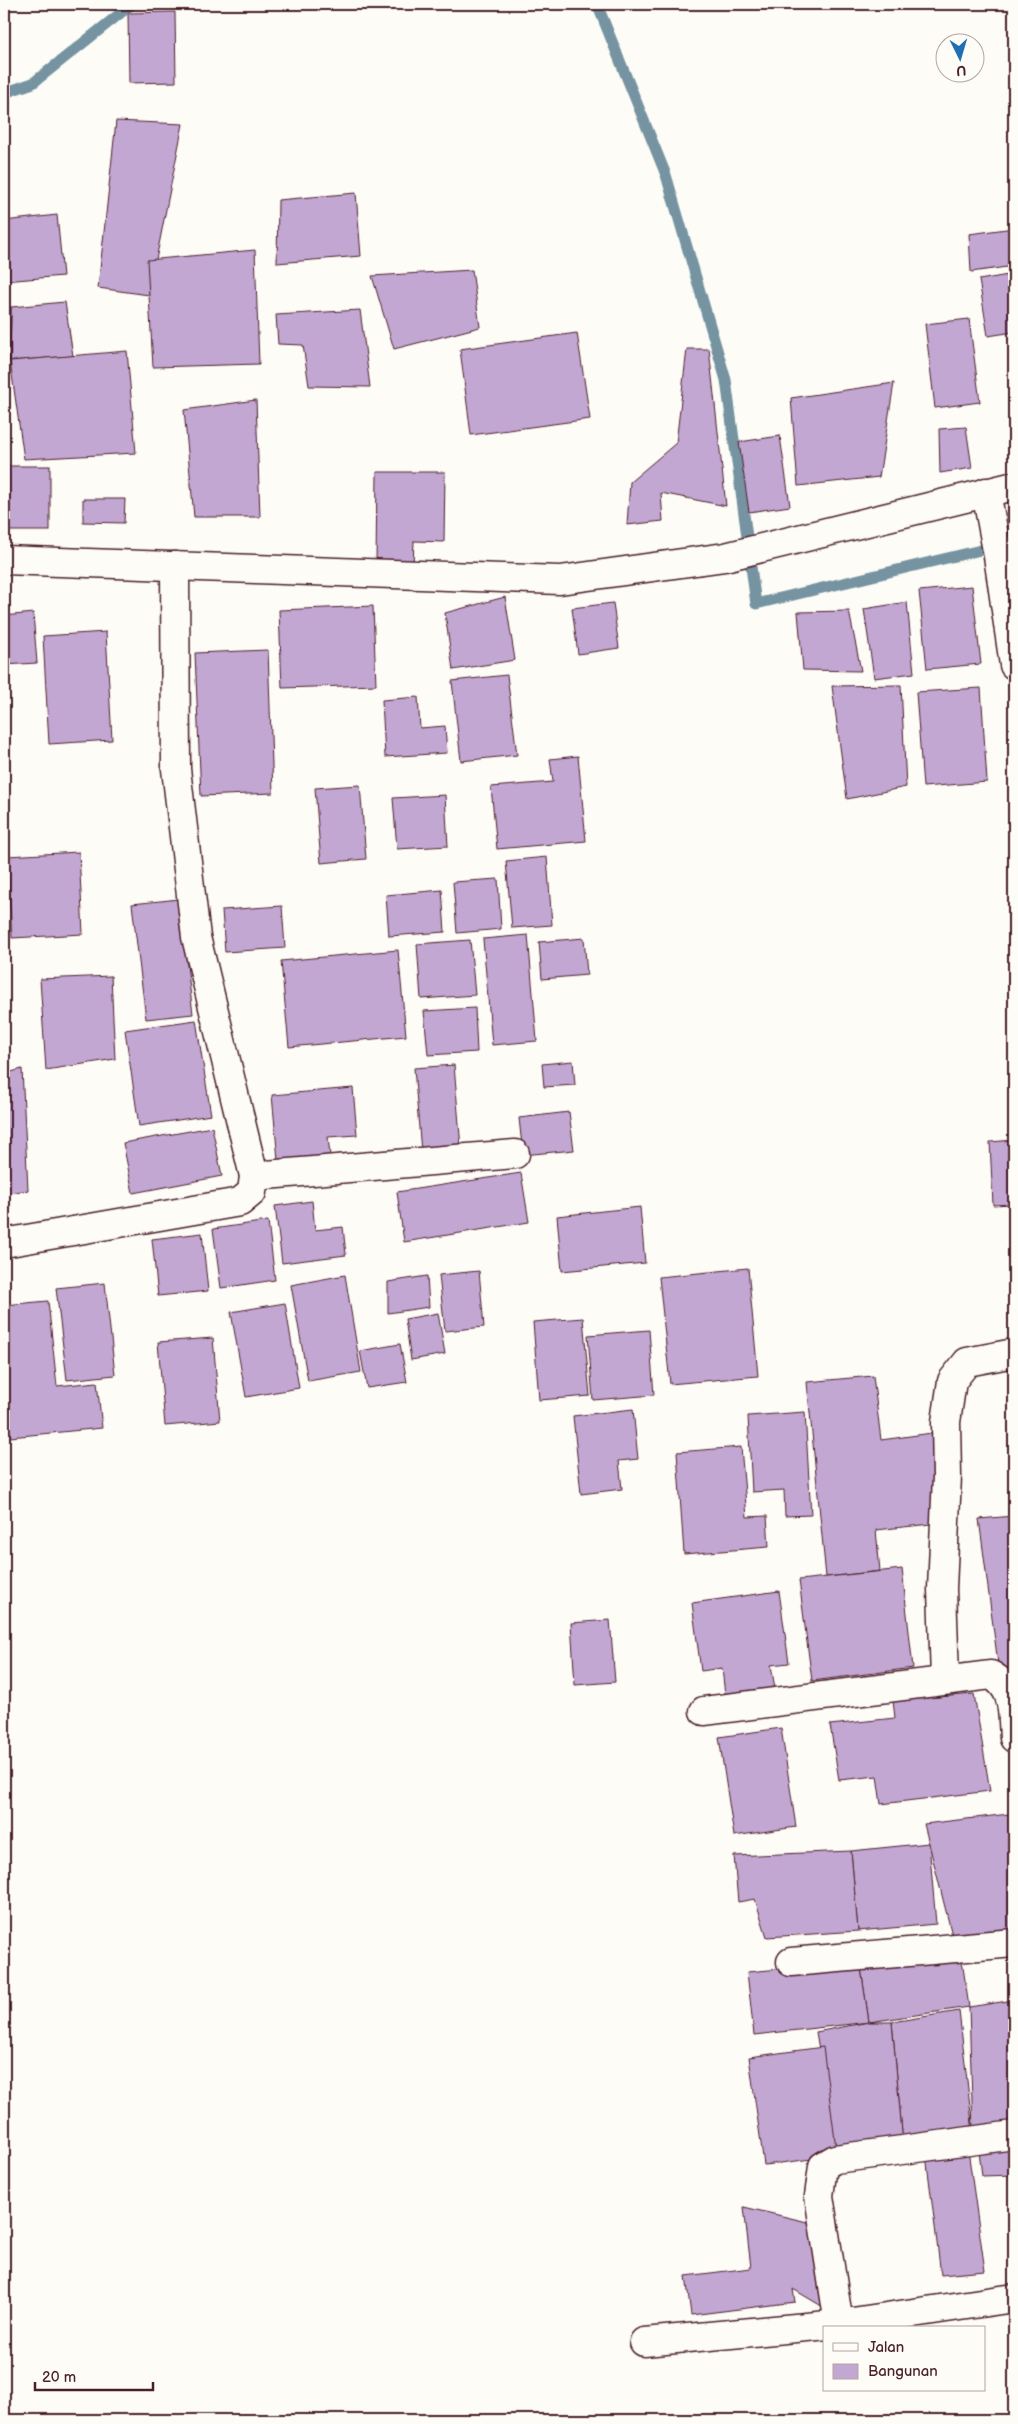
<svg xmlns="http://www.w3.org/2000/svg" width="1018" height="2424" font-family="'Balsamiq Sans',sans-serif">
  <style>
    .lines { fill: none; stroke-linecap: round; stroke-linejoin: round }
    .stream { stroke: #7593a1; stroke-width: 11 }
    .building { fill: #c3a7d3; stroke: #4a1f2b }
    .street-casing { stroke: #4a1f2b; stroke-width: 31 }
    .street { stroke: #fdfcf7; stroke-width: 28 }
  </style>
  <rect width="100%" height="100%" fill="#fdfcf7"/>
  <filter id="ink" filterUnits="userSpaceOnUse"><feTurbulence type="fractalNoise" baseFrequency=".02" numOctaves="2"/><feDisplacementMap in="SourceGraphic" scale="10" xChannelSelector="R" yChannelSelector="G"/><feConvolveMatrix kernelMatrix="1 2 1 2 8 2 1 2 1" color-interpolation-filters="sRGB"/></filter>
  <g filter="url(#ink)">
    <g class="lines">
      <!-- stream -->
      <g class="stream">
        <polyline points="597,4 666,175 726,380 756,604 1014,542"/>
        <polyline points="4,93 33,83 132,4"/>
      </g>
    </g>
    <!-- building -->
    <g class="building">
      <polygon points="175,12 176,82 129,83 128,13"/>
      <polygon points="116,121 183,124 149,295 98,288"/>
      <polygon points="356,193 361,256 277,263 278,200"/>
      <polygon points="57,215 63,276 4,281 4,221"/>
      <polygon points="1014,228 1014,266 971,272 969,234"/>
      <polygon points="255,250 259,364 153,367 147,260"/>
      <polygon points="472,270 480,327 394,349 372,276"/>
      <polygon points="1014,274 1014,332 988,336 979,280"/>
      <polygon points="65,302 73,356 10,361 11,307"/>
      <polygon points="4,307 11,307 10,361 4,362"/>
      <polygon points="360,310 370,387 309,386 303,345 278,344 276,315"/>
      <polygon points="969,319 980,402 935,408 925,324"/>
      <polygon points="577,333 590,419 471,435 460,349"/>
      <polygon points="687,349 709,349 726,506 661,493 663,521 627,525 630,482 676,443"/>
      <polygon points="127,351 136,453 24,459 10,361"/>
      <polygon points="894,383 879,477 798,486 791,398"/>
      <polygon points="256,400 260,517 194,517 184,410"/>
      <polygon points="966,427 972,468 940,473 939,429"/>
      <polygon points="780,436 790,506 749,512 739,442"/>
      <rect x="4" y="466" width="46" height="65"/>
      <polygon points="377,472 445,472 444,542 414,541 413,566 376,566"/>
      <polygon points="83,499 125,499 124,523 83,522"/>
      <polygon points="972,586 981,664 927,669 919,591"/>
      <polygon points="505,597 515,660 453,670 445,613"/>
      <polygon points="907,602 914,673 874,678 864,609"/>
      <polygon points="613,603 619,648 578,654 572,608"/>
      <polygon points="373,606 376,685 282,688 279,610"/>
      <polygon points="849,611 861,671 803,670 798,612"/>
      <polygon points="33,613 37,663 4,665 4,616"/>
      <polygon points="106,632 112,740 49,744 43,636"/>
      <polygon points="268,650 273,793 201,796 195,653"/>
      <polygon points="507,675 517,755 461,761 452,681"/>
      <polygon points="901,685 906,787 847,799 832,686"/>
      <polygon points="981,688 987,782 923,787 916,692"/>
      <polygon points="418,697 420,728 445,726 447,753 385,757 382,700"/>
      <polygon points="578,756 586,841 497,849 491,787 553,782 550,759"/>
      <polygon points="360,785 366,859 321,863 315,788"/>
      <polygon points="445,795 448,846 397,849 393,798"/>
      <polygon points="79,852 83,934 12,938 7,856"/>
      <polygon points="547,857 552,925 512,928 506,861"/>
      <polygon points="498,879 501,929 457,933 453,882"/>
      <polygon points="442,890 445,932 389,936 386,895"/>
      <polygon points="179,899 193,1014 146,1019 132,904"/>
      <polygon points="282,906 285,948 225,952 222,910"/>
      <polygon points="528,935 537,1041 492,1045 483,939"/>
      <polygon points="584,938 587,975 542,979 539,942"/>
      <polygon points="470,940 475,995 421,999 417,944"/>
      <polygon points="398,950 406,1036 289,1047 281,961"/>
      <polygon points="111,976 115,1059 46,1070 40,979"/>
      <polygon points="475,1008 477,1052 428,1055 424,1011"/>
      <polygon points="196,1020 211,1115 139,1126 125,1030"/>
      <polygon points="573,1061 575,1085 544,1087 542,1064"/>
      <polygon points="454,1065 461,1148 421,1152 414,1068"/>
      <polygon points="22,1069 28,1190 4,1194 4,1074"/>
      <polygon points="353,1088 357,1135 328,1137 331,1165 293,1168 292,1159 278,1160 272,1095"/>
      <polygon points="569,1112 574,1150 523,1155 519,1118"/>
      <polygon points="212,1127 222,1176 133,1193 123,1143"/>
      <polygon points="1014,1140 1014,1204 993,1205 990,1142"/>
      <polygon points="521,1173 529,1222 404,1242 397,1192"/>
      <polygon points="312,1201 315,1230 343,1227 346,1255 282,1263 275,1206"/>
      <polygon points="640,1207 645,1263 562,1271 557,1216"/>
      <polygon points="268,1221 275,1280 221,1288 213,1229"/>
      <polygon points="202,1233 208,1291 158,1296 152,1239"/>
      <polygon points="748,1268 758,1376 670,1384 659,1277"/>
      <polygon points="479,1271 484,1327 445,1331 439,1275"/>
      <polygon points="345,1275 361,1372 308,1381 291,1285"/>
      <polygon points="427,1276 429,1307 388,1313 388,1282"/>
      <polygon points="105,1283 115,1375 67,1380 56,1288"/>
      <polygon points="48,1301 57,1386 97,1382 102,1428 10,1437 4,1376 4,1305"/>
      <polygon points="285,1303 299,1388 246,1397 231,1312"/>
      <polygon points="438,1313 445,1354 411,1360 405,1319"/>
      <polygon points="583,1318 590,1396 539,1400 533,1322"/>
      <polygon points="649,1330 654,1395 593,1400 588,1335"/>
      <polygon points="213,1338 220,1421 165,1426 158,1342"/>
      <polygon points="400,1344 407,1382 367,1388 360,1351"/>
      <polygon points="873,1376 881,1440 932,1433 940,1523 876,1530 880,1571 826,1577 807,1382"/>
      <polygon points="633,1409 638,1459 619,1461 622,1489 581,1494 573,1416"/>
      <polygon points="805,1412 811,1515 785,1516 784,1490 752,1492 748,1416"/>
      <polygon points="741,1447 747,1517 767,1516 769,1547 684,1554 677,1452"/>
      <polygon points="1014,1516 1014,1676 1000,1679 979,1519"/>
      <polygon points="902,1569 913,1668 812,1681 799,1580"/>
      <polygon points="779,1591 789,1663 771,1665 775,1689 725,1695 722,1668 701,1671 692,1603"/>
      <polygon points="610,1620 615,1682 575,1685 571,1623"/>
      <polygon points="974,1694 990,1791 881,1804 877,1776 839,1780 830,1725 895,1718 893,1701"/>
      <polygon points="781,1728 796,1827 734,1836 719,1737"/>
      <polygon points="1009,1814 1014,1853 1014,1930 953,1939 924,1824"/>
      <polygon points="929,1843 936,1924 858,1931 851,1851"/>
      <polygon points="851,1851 858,1931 767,1937 755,1899 738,1902 734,1856"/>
      <polygon points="961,1954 969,2007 869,2022 860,1962"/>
      <polygon points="860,1962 869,2022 754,2035 747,1972"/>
      <polygon points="1014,2000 1014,2128 973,2132 969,2007"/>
      <polygon points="959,2011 973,2132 903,2144 892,2022"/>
      <polygon points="869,2022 892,2022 903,2144 837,2156 816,2032"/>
      <polygon points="823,2047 837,2156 764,2165 749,2057"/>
      <polygon points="1014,2140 1014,2175 982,2176 978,2142"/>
      <polygon points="968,2150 985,2271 941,2275 926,2155"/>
      <polygon points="744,2207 820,2225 830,2311 793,2289 795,2302 691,2315 686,2276 751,2268"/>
    </g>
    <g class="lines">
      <defs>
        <g id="street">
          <polyline points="986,492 998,556 1014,665"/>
          <polyline points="4,560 560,580 725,557 1014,486"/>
          <polyline points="254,1176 515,1154"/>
          <polyline points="4,1243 240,1202 252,1192 254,1176 196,937 176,769 175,566"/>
          <polyline points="945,1679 942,1589 947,1476 946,1422 952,1381 967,1362 1014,1353"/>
          <path d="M704,1711L991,1675C1015,1688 1012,1712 1014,1738"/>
          <polyline points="791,1962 1014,1943"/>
          <polyline points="839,2324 819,2196 823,2166 835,2159 1014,2135"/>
          <polyline points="644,2342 839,2324 1014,2298"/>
        </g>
      </defs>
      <!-- street casing -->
      <use href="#street" class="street-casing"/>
      <!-- street -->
      <use href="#street" class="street"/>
    </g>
  </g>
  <!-- margin -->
  <rect width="1018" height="2424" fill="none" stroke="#fdfcf7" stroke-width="20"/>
  <rect x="10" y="10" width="998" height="2404" fill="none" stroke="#4a1f2b" stroke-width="2" filter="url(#ink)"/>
  <!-- legend -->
  <rect x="823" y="2326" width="162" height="65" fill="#fdfcf7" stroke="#b5a4a5"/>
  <rect x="833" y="2343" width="25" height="8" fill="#fdfcf7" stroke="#b5a4a5"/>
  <text x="868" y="2352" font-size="15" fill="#4a1f2b">Jalan</text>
  <rect x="833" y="2364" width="25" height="15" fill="#c3a7d3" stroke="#b5a4a5"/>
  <text x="868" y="2376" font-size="15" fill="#4a1f2b">Bangunan</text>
  <!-- north arrow -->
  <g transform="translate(960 58) rotate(175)"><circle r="24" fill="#fdfcf7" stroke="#b5a4a5"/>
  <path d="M0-4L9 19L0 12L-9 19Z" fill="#1f6fb2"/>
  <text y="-8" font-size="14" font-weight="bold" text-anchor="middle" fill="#4a1f2b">U</text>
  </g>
  <!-- scale -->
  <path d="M35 2382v8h118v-8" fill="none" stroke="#4a1f2b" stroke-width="2.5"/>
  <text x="42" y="2382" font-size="15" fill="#4a1f2b" stroke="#fdfcf7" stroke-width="4" paint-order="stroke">20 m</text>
</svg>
